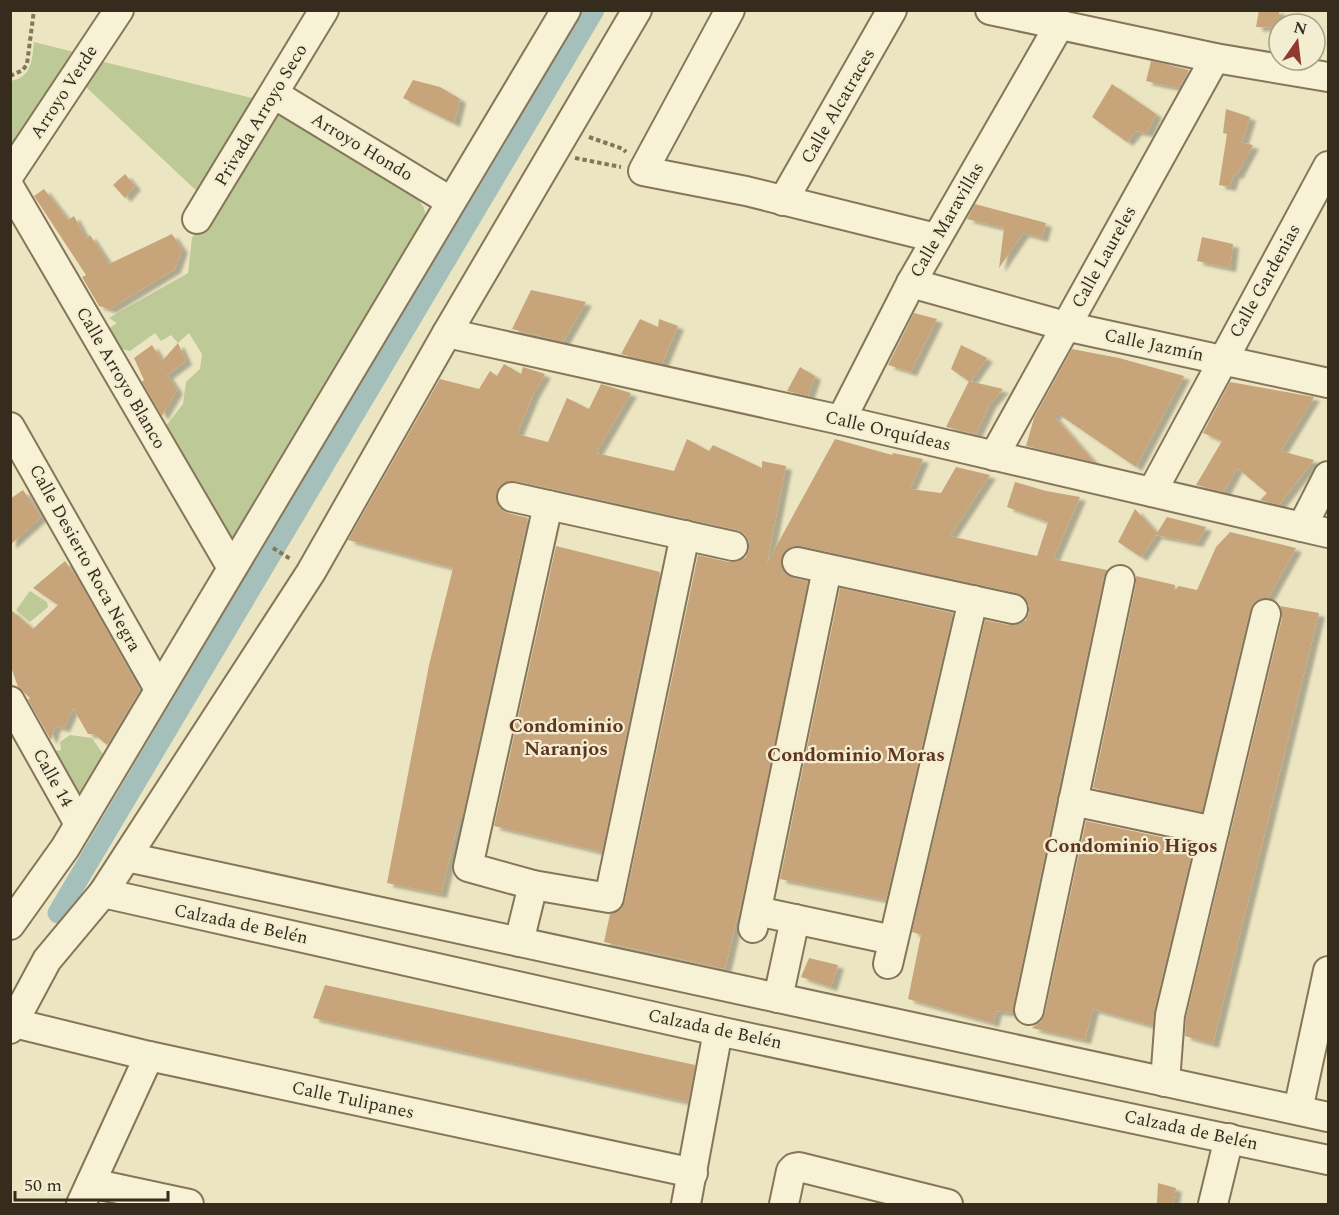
<svg xmlns="http://www.w3.org/2000/svg" width="1339" height="1215" font-family="Spectral,serif">
  <style>
    .green { fill: #bdc997 }
    .lines { fill: none; stroke-linecap: round; stroke-linejoin: round }
    .canal { stroke: #a5bfba; stroke-width: 21 }
    .building { fill: #c8a47a; filter: url(#shadow) }
    .minor-casing { stroke: #85765a; stroke-width: 32 }
    .path { stroke: #85765a; stroke-width: 4; stroke-dasharray: 4.5 3; stroke-linecap: butt }
    .minor { stroke: #f7f1d5; stroke-width: 28 }
    .labels { text-anchor: middle; dominant-baseline: central; stroke-width: 4.5; stroke-linejoin: round; paint-order: stroke }
    .street-label { font-size: 18px; fill: #352c1e; stroke: #f3eed2 }
    .neighbourhood-label { font-size: 20px; font-weight: bold; fill: #60351f; stroke: #f3eed2 }
  </style>
  <defs>
    <filter id="shadow"><feDropShadow dx="6" dy="4" stdDeviation="1.5" flood-color="#0004"/></filter>
  </defs>
  <rect width="100%" height="100%" fill="#ece5c2"/>
  <!-- green -->
  <g class="green">
    <path d="M34,42L86,55L11,150V81C32,77 32,60 34,42Z"/>
    <polygon points="100,61 260,100 202,196 86,87"/>
    <polygon points="277,110 415,194 424,208 426,218 235,544 227,539 211,505 166,426 183,404 186,382 200,369 202,354 189,333 178,343 171,335 161,341 155,333 130,351 118,348 108,329 117,323 109,318 188,273 192,238"/>
    <polygon points="30,591 47,602 48,607 30,622 16,610"/>
    <polygon points="70,735 92,738 105,757 86,792 75,793 55,751 61,750 60,742"/>
  </g>
  <g class="lines">
    <!-- canal -->
    <polyline class="canal" points="58,913 594,10"/>
  </g>
  <!-- building -->
  <g class="building">
    <polygon points="1259,10 1279,10 1279,28 1256,27"/>
    <polygon points="1151,61 1161,63 1189,70 1179,88 1146,81"/>
    <polygon points="413,80 440,87 460,99 454,123 403,98"/>
    <polygon points="1112,84 1156,114 1147,133 1136,131 1127,142 1092,117"/>
    <polygon points="1226,109 1250,117 1242,143 1253,145 1237,175 1234,174 1230,187 1219,185 1227,134 1223,133"/>
    <polygon points="125,174 135,186 125,198 113,185"/>
    <polygon points="44,189 68,220 74,216 86,239 90,235 109,264 172,234 182,249 175,269 110,309 99,306 82,277 86,275 34,196"/>
    <polygon points="975,204 1046,223 1042,238 1023,233 999,268 1004,228 967,219"/>
    <polygon points="1202,237 1233,244 1230,268 1197,261"/>
    <polygon points="531,290 586,302 563,342 512,329"/>
    <polygon points="914,313 937,319 911,372 888,365"/>
    <polygon points="640,319 658,327 659,319 678,326 662,364 621,354"/>
    <polygon points="178,343 186,361 167,375 177,390 162,416 142,382 144,380 134,358 152,345 162,361"/>
    <polygon points="961,345 987,358 970,382 951,369"/>
    <polygon points="1072,349 1119,358 1184,376 1136,467 1057,413 1054,416 1094,462 1026,446 1034,418"/>
    <polygon points="504,364 521,374 523,367 545,374 533,395 517,434 548,442 567,398 589,409 601,384 631,393 596,453 674,471 687,439 709,451 713,445 762,468 762,461 786,466 767,563 835,439 892,455 893,453 923,459 910,489 941,493 956,467 990,475 950,536 1037,556 1048,522 1007,507 1015,482 1046,491 1080,497 1053,559 1107,570 1104,577 1057,797 1013,1007 1013,1013 996,1011 993,1023 908,999 921,935 912,932 985,620 1009,625 1019,624 1026,620 1029,613 1029,605 1024,597 1017,593 801,546 793,546 785,551 781,559 782,568 786,574 793,578 808,581 748,873 725,969 604,942 610,914 621,909 625,901 698,555 729,562 737,562 746,557 749,549 749,542 745,534 737,530 516,481 507,482 500,486 496,494 497,502 501,510 508,513 528,518 462,819 459,819 441,894 387,883 429,665 453,568 348,540 440,379 479,389 490,371 497,376"/>
    <polygon points="800,367 815,376 808,396 787,391"/>
    <polygon points="969,381 1003,389 990,404 976,434 946,427"/>
    <polygon points="1230,382 1314,397 1281,451 1314,460 1279,505 1260,500 1267,493 1237,468 1224,492 1196,485 1222,441 1203,433"/>
    <polygon points="23,490 41,517 10,545 10,499"/>
    <polygon points="1135,509 1157,533 1167,517 1206,527 1197,543 1156,535 1141,557 1118,542"/>
    <polygon points="1230,532 1296,548 1268,598 1261,598 1254,602 1250,610 1202,812 1093,788 1136,583 1136,576 1175,585 1174,591 1179,586 1197,590 1216,547"/>
    <polygon points="556,546 660,572 602,852 494,826"/>
    <polygon points="65,561 78,579 140,690 107,745 94,734 88,734 73,708 64,728 55,726 51,740 28,700 30,698 18,687 10,664 10,609 33,629 58,605 33,588"/>
    <polygon points="840,588 953,613 886,900 780,879"/>
    <polygon points="1280,606 1319,613 1213,1044 1185,1036 1186,1018 1282,618"/>
    <polygon points="1086,821 1194,844 1154,1011 1153,1026 1093,1009 1085,1040 1032,1028 1041,1021 1045,1013"/>
    <polygon points="809,958 838,965 831,987 801,977"/>
    <polygon points="325,985 695,1065 688,1102 313,1018"/>
    <polygon points="1158,1183 1176,1188 1173,1204 1157,1204"/>
  </g>
  <g class="lines">
    <defs>
      <g id="minor">
        <polyline points="730,10 643,171 746,191 936,238"/>
        <polyline points="990,10 1215,58 1328,77"/>
        <polyline points="274,94 450,201"/>
        <polyline points="10,174 119,10"/>
        <polyline points="10,188 232,568"/>
        <polyline points="783,201 892,10"/>
        <polyline points="197,219 324,10"/>
        <polyline points="911,283 1065,326 1328,383"/>
        <polyline points="447,333 841,420 1328,533"/>
        <polyline points="841,420 911,283 1060,24"/>
        <polyline points="10,427 159,689"/>
        <polyline points="994,456 1215,58"/>
        <polyline points="1152,492 1328,166"/>
        <polyline points="512,497 733,546"/>
        <polyline points="548,505 468,867 533,885 609,898 685,535"/>
        <polyline points="1302,527 1328,476"/>
        <polyline points="797,562 1013,609"/>
        <polyline points="10,701 79,824"/>
        <polyline points="1073,801 1214,831"/>
        <polyline points="127,857 1328,1117"/>
        <polyline points="103,893 718,1031 1328,1160"/>
        <polyline points="757,911 893,940"/>
        <polyline points="10,925 65,848 566,10"/>
        <polyline points="753,928 827,569"/>
        <polyline points="519,942 533,885"/>
        <polyline points="888,964 973,600"/>
        <polyline points="778,998 795,919"/>
        <polyline points="1029,1010 1120,580"/>
        <polyline points="14,1023 149,1056 693,1173"/>
        <polyline points="10,1029 47,960 103,893 311,572 447,333 637,10"/>
        <polyline points="1165,1082 1170,1015 1266,614"/>
        <polyline points="1298,1110 1328,971"/>
        <polyline points="91,1183 189,1204"/>
        <polyline points="81,1204 149,1056"/>
        <polyline points="686,1204 718,1031"/>
        <polyline points="784,1204 791,1171 794,1168 799,1167 948,1204"/>
        <polyline points="1213,1204 1229,1138"/>
      </g>
    </defs>
    <!-- minor casing -->
    <use href="#minor" class="minor-casing"/>
    <!-- path -->
    <g class="path">
      <polyline points="10,76 23,70 27,64 34,10"/>
      <polyline points="589,137 623,149 626,152"/>
      <polyline points="575,158 621,167"/>
      <polyline points="273,548 292,560"/>
    </g>
    <!-- minor -->
    <use href="#minor" class="minor"/>
  </g>
  <g class="labels">
    <!-- street labels -->
    <g class="street-label">
      <text transform="translate(64 92) rotate(-57)">Arroyo Verde</text>
      <text transform="translate(838 106) rotate(-60)">Calle Alcatraces</text>
      <text transform="translate(261 115) rotate(-59)">Privada Arroyo Seco</text>
      <text transform="translate(362 147) rotate(31)">Arroyo Hondo</text>
      <text transform="translate(947 220) rotate(-60)">Calle Maravillas</text>
      <text transform="translate(1104 257) rotate(-61)">Calle Laureles</text>
      <text transform="translate(1265 281) rotate(-61)">Calle Gardenias</text>
      <text transform="translate(1154 345) rotate(12)">Calle Jazmín</text>
      <text transform="translate(121 378) rotate(60)">Calle Arroyo Blanco</text>
      <text transform="translate(888 431) rotate(13)">Calle Orquídeas</text>
      <text transform="translate(85 558) rotate(61)">Calle Desierto Roca Negra</text>
      <text transform="translate(53 778) rotate(61)">Calle 14</text>
      <text transform="translate(241 924) rotate(12)">Calzada de Belén</text>
      <text transform="translate(715 1029) rotate(12)">Calzada de Belén</text>
      <text transform="translate(353 1100) rotate(12)">Calle Tulipanes</text>
      <text transform="translate(1191 1130) rotate(12)">Calzada de Belén</text>
    </g>
    <!-- neighbourhood labels -->
    <g class="neighbourhood-label">
      <text x="566" y="726">Condominio<tspan x="566" dy="23">Naranjos</tspan></text>
      <text x="856" y="755">Condominio Moras</text>
      <text x="1131" y="846">Condominio Higos</text>
    </g>
  </g>
  <!-- border -->
  <rect width="1339" height="1215" fill="none" stroke="#352c1e" stroke-width="24"/>
  <!-- north arrow -->
  <g transform="translate(1297 42) rotate(14)"><circle r="28" fill="#f3eed2" stroke="#a7a08a" stroke-width="1.5"/>
  <path d="M0-4.5L10 22L0 15L-10 22Z" fill="#91392d"/>
  <text y="-9" font-size="16" font-weight="bold" text-anchor="middle" fill="#352c1e">N</text>
  </g>
  <!-- scale -->
  <path d="M15 1191v9h153v-9" fill="none" stroke="#352c1e" stroke-width="3"/>
  <text x="24" y="1191" font-size="18" fill="#352c1e" stroke="#f3eed2" stroke-width="4.5" paint-order="stroke">50 m</text>
</svg>
